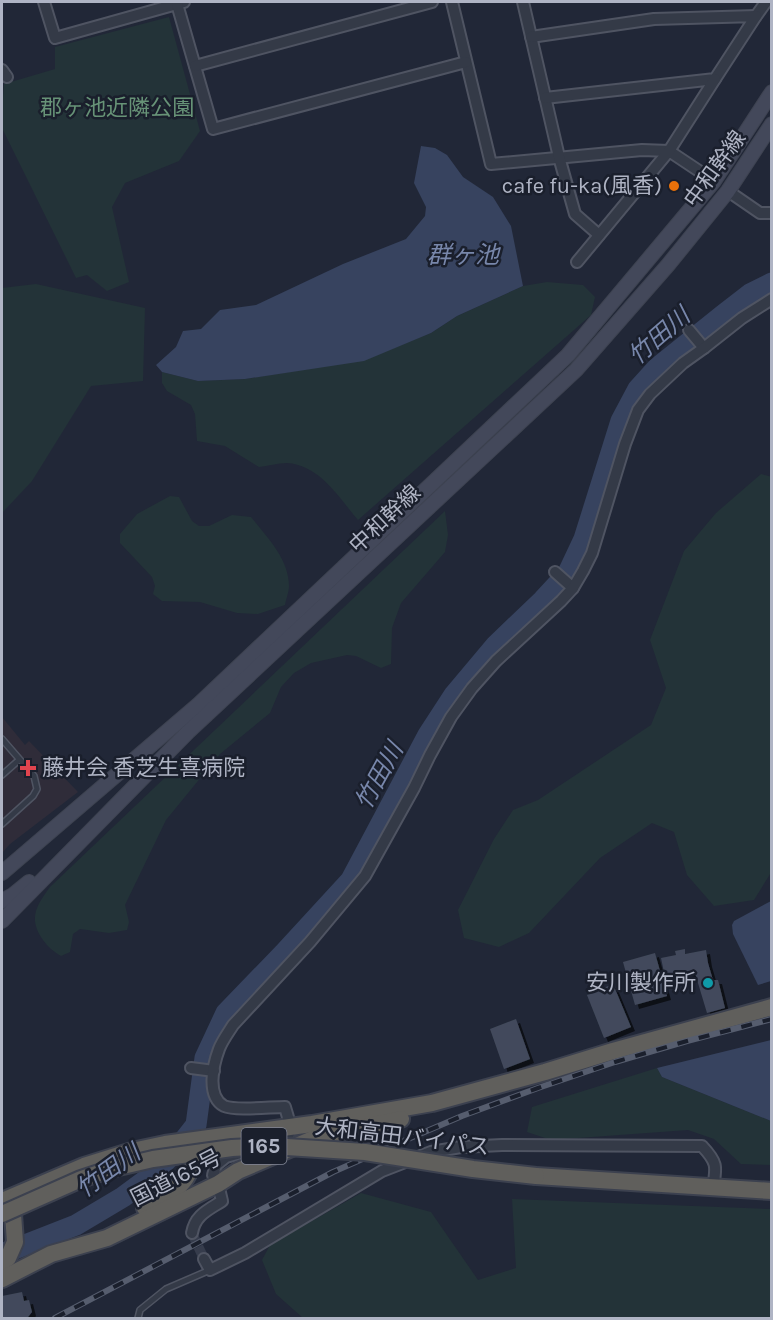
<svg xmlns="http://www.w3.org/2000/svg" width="773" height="1320" font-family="Karla,'Noto Sans JP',sans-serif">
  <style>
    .medical { fill: #2f2c39 }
    .green { fill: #233338 }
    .water { fill: #37435f }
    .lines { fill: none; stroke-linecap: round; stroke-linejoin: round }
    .river { stroke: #37435f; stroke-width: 21 }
    .building { fill: #424a5b; filter: url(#shadow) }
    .minor-tunnel { stroke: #363c4c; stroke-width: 10; stroke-dasharray: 10 5; stroke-linecap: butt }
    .service-casing { stroke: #4f5462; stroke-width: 8 }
    .minor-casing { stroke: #4f5462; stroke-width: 14 }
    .secondary-casing { stroke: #3e4351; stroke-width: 16 }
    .trunk-casing { stroke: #3c414f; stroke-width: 20 }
    .service { stroke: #343a47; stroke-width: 5 }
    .minor { stroke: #343a47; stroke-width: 10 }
    .secondary { stroke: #43485a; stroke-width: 14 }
    .trunk { stroke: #605f5c; stroke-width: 16 }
    .rail-casing { stroke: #565d6e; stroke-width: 6 }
    .rail { stroke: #1a1f2c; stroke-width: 4; stroke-dasharray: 11; stroke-linecap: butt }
    .trunk-bridge-casing { stroke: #3c414f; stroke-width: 20; stroke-linecap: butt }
    .trunk-bridge { stroke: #605f5c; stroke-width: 16 }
    .food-dot { fill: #e8710a; stroke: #1a1f2c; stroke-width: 2 }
    .health-dot { fill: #e0444e; stroke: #1a1f2c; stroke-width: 2 }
    .culture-dot { fill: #0f9aa8; stroke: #1a1f2c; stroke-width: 2 }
    .labels { text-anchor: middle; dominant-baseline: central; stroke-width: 5; stroke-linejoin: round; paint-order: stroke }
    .shield { fill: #1a1f2c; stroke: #828796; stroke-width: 1.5 }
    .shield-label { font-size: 21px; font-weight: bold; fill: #afb4c4 }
    .park-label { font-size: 22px; fill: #679377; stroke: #1a1f2c }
    .street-label { font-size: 22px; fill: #afb4c4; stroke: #1a1f2c }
    .poi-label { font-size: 22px; fill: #afb4c4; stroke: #1a1f2c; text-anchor: end }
    .water-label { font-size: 24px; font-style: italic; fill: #7887ab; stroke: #1a1f2c }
  </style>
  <defs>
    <filter id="shadow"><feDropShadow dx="4" dy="4" stdDeviation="0" flood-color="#0009"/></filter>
  </defs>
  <rect width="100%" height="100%" fill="#212737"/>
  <!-- medical -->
  <polygon class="medical" points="2,717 25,745 29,741 78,792 10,844 2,853"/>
  <!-- green -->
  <g class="green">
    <polygon points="169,17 200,131 179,161 125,183 112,207 129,282 107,291 87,275 76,278 2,128 2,109 4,84 55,69 55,47"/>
    <path d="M547,282L583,285L595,297L591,315L358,520C339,498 320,465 287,463C278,463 268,466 259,467L225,446L197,441L195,414L191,405L167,391L162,383V372L198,381L245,379L364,360L431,333L457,316L523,286Z"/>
    <polygon points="36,284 145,308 143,381 91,386 32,481 2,513 2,288"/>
    <polygon points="761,474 772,477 772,871 754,900 714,906 687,875 674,832 652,823 600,858 529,933 499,947 464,938 458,910 494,839 513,810 538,800 651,725 666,688 650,640 684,551 716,513"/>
    <path d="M170,496L179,497L192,521L199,526H209L232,515L251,517C267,537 289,559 289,586C289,592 286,599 285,605L258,614L237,613L200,602L162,601L153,594L155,586L152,577L120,543V534L137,514Z"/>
    <path d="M445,511L448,535L445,552L401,603L392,628L391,664L381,668L356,656L347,655L311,663L294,673L281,687L270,713L220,754L166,820L125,905L129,922L127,930L109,933L80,929L73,934L70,952L61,956C53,951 49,948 43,940C28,919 36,906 50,887Z"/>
    <polygon points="657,1068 662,1077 771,1121 771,1165 741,1164 714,1139 688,1130 551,1140 527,1132 532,1107"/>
    <polygon points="361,1193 431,1212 478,1280 516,1268 512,1199 771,1209 771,1318 303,1318 276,1294 262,1260 270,1245"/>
  </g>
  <!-- water -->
  <g class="water">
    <polygon points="421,146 435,148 447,155 463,177 493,197 511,226 523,286 457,316 431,333 364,361 245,379 198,381 162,372 156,365 176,347 183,331 201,329 220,310 256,305 343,264 406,239 425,216 426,207 414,183"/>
    <polygon points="771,901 771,981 758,985 733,934 732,925 734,921"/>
    <polygon points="771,1040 771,1121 662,1077 657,1068"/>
  </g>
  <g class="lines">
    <!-- river -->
    <polyline class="river" points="2,1254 76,1225 123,1197 146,1180 174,1153 196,1125 205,1058 226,1013 283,954 351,880 428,735 454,695 496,645 543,600 568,573 584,539 621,421 638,389 657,368 723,315 750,294 772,283"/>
  </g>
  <!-- building -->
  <g class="building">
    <polygon points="685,949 685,954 706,950 708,963 713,980 718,980 725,1008 707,1013 695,973 665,977 661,958 676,955 675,951"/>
    <polygon points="655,953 667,996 635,1005 623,962"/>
    <polygon points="613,984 631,1027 604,1038 587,995"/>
    <polygon points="516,1019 530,1059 504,1069 490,1029"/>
    <polygon points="22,1292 24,1301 29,1300 32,1312 28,1317 23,1318 2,1318 2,1296"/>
  </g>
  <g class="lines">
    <!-- minor-tunnel -->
    <polyline class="minor-tunnel" points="192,1233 204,1259"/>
    <defs>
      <g id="service">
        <polyline points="2,739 34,776 37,789 33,796 2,824"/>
        <polyline points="2,775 19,760"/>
        <polyline points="138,1318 140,1310 166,1289 210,1270"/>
      </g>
      <g id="minor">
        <polyline points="44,2 55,38 184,2"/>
        <polyline points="452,2 491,164 642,150 669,151 714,181"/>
        <polyline points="523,2 559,157 575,214 599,235"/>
        <polyline points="177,4 213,129 466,62"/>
        <polyline points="756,16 766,2"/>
        <polyline points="531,37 654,19 756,16 715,79 545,98"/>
        <polyline points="195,66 432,2"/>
        <polyline points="2,70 7,77"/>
        <polyline points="728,191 760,213 772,213"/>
        <polyline points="577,262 669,151 715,79"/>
        <polyline points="689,330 704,348"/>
        <polyline points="555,572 573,588"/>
        <polyline points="191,1068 214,1071"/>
        <path d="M273,1144C297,1137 290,1125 285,1107C271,1107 235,1111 224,1106C206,1096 213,1065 219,1049C222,1041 228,1033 233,1025L310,942L365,876L414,788L430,755L451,717L472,688L496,661L561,601L573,588L583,571L592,553L625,444L638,410L650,394L683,363L704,348L742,318L772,299"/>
        <path d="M192,1233C195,1215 208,1210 222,1201L218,1184L213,1175L216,1165L226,1157L241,1153"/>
        <path d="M204,1259L210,1270L245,1253L382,1171L431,1152L461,1147L502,1145L702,1146C717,1162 717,1166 713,1187"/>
      </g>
      <g id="secondary">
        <polyline points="2,873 199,704 568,355 714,181 772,92"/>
        <polyline points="2,901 13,895 29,882"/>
        <polyline points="2,921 188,732 576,370 668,265 728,191 772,124"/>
      </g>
      <g id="trunk">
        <polyline points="536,1176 772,1191"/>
        <polyline points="2,1201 84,1166 132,1151 165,1144 312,1124 432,1103 545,1072 613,1051 772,1007"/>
        <path d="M145,1208C163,1199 194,1183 190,1159C189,1151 184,1148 177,1147"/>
        <polyline points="2,1262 8,1258 15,1242 13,1214 17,1197"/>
        <polyline points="2,1279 51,1254 107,1238 218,1184 238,1171 315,1138 401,1119"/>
      </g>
    </defs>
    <!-- service casing -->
    <use href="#service" class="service-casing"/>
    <!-- minor casing -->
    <use href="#minor" class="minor-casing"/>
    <!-- secondary casing -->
    <use href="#secondary" class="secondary-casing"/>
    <!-- trunk casing -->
    <use href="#trunk" class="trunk-casing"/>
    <!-- service -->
    <use href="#service" class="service"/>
    <!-- minor -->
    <use href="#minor" class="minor"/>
    <!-- secondary -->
    <use href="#secondary" class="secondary"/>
    <!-- trunk -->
    <use href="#trunk" class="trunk"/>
    <defs>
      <polyline id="rail" points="55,1318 333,1172 401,1142 462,1116 538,1088 615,1062 687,1041 772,1019"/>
    </defs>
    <!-- rail casing -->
    <use href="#rail" class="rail-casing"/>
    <!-- rail -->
    <use href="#rail" class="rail"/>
    <defs>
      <polyline id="trunk-bridge" points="2,1214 81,1179 114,1168 153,1159 232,1148 271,1146 365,1152 473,1169 536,1176"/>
    </defs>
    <!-- trunk-bridge casing -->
    <use href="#trunk-bridge" class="trunk-bridge-casing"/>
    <!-- trunk-bridge -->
    <use href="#trunk-bridge" class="trunk-bridge"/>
  </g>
  <!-- markers -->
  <circle class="food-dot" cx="674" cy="186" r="6"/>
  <path class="health-dot" d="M25 759h6v6h6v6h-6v6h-6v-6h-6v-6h6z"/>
  <circle class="culture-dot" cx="708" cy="983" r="6"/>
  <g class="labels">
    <!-- shield labels -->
    <rect class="shield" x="241.5" y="1128" width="45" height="36" rx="4.5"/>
    <g class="shield-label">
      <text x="264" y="1146">165</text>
    </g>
    <!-- park labels -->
    <g class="park-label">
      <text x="117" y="108">郡ヶ池近隣公園</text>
    </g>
    <!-- street labels -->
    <g class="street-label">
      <text transform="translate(715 169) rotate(-54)">中和幹線</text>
      <text transform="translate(385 519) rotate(-43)">中和幹線</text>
      <text transform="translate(402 1137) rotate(7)">大和高田バイパス</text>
      <text transform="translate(176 1178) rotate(-27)">国道165号</text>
    </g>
    <!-- poi labels -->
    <g class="poi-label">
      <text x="662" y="186">cafe fu-ka(風香)</text>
      <text x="42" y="768" text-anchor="start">藤井会 香芝生喜病院</text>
      <text x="696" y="983">安川製作所</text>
    </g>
    <!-- water labels -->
    <g class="water-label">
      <text x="463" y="255">群ヶ池</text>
      <text transform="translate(659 336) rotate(-41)">竹田川</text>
      <text transform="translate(379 776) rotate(-61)">竹田川</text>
      <text transform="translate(108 1171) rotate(-36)">竹田川</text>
    </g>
  </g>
  <!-- border -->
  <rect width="773" height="1320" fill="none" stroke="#afb4c4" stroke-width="6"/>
</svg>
